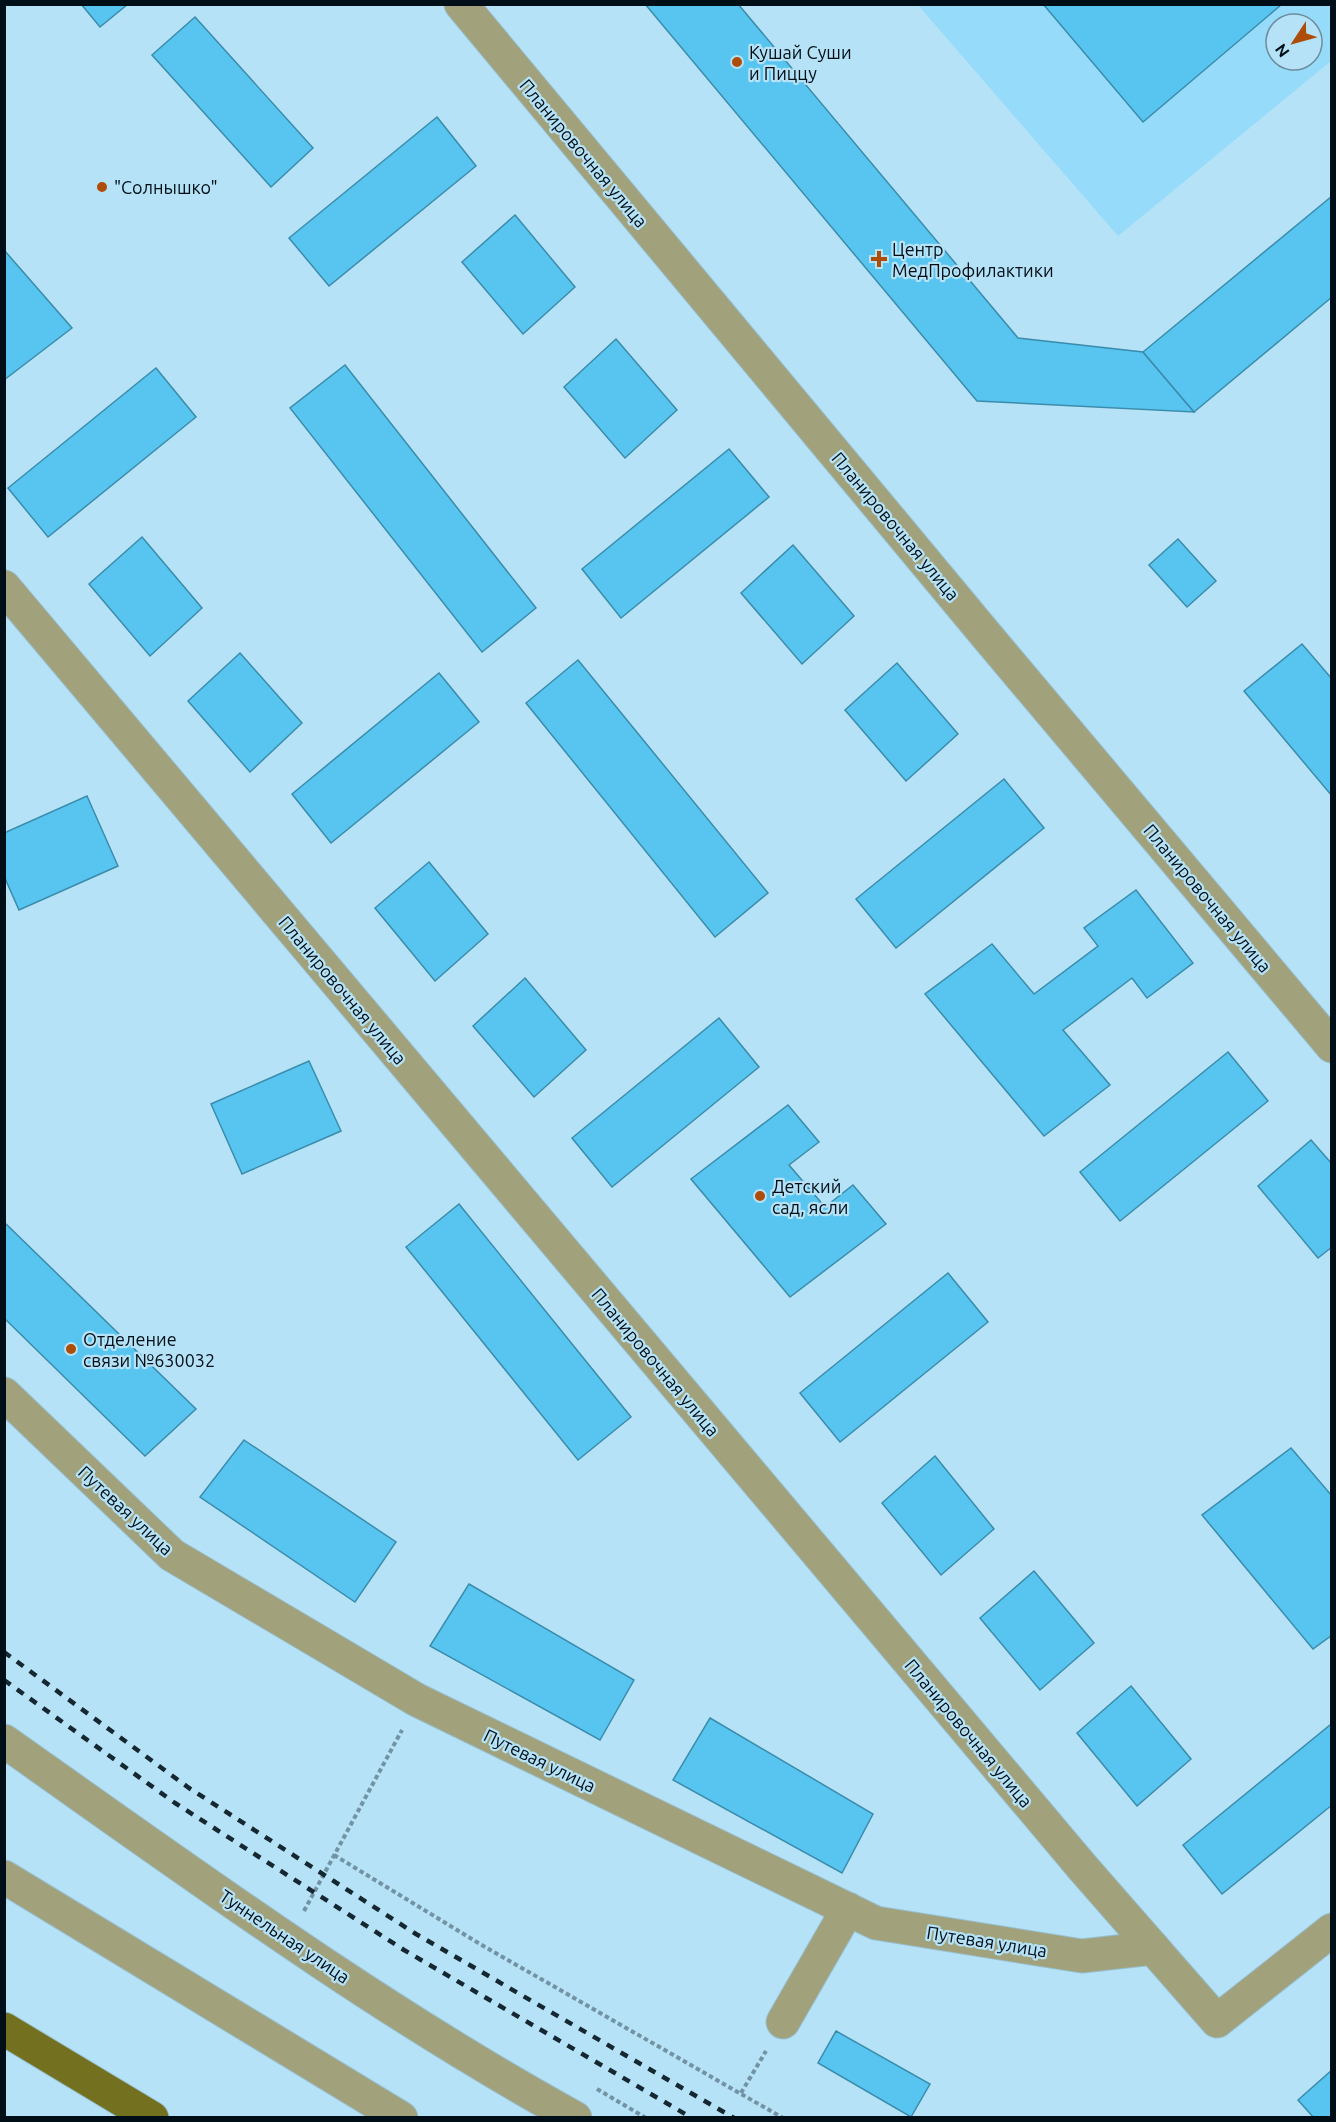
<svg xmlns="http://www.w3.org/2000/svg" width="1336" height="2122" font-family="Ubuntu,sans-serif">
  <style>
    .built { fill: #96dbf9; fill-rule: evenodd }
    .building { fill: #57c5f0; stroke: #3b8cac; stroke-width: 1.5 }
    .lines { fill: none; stroke-linecap: round; stroke-linejoin: round }
    .minor-casing { stroke: #98c0d2; stroke-width: 35 }
    .major-casing { stroke: #98c0d2; stroke-width: 35 }
    .path { stroke: #7293a3; stroke-width: 4; stroke-dasharray: 4.5 3; stroke-linecap: butt }
    .minor { stroke: #a1a17b; stroke-width: 33 }
    .major { stroke: #737020; stroke-width: 33 }
    .rail { stroke: #152731; stroke-width: 4.5; stroke-dasharray: 8 8; stroke-linecap: butt }
    .poi-dot { fill: #ae4d08; stroke: #b5e2f6; stroke-width: 2 }
    .labels { text-anchor: middle; dominant-baseline: central; stroke-width: 4.5; stroke-linejoin: round; paint-order: stroke }
    .poi-label { font-size: 18px; fill: #000e17; stroke: #b5e2f6; text-anchor: start }
    .street-label { font-size: 18px; fill: #000e17; stroke: #b5e2f6 }
  </style>
  <rect width="100%" height="100%" fill="#b5e2f6"/>
  <!-- built -->
  <path class="built" d="M918,5H1331V61L1118,236ZM1276,24H1312V60H1276Z"/>
  <!-- building -->
  <g class="building">
    <polygon points="81,4 128,4 100,27"/>
    <polygon points="645,4 738,4 1018,338 1143,352 1194,412 977,401"/>
    <polygon points="1043,4 1281,4 1281,5 1143,122"/>
    <polygon points="195,17 313,148 271,187 152,55"/>
    <polygon points="437,117 476,166 329,286 289,238"/>
    <polygon points="1332,196 1332,297 1194,412 1143,352"/>
    <polygon points="515,215 575,287 523,334 462,262"/>
    <polygon points="4,250 72,328 4,380"/>
    <polygon points="616,339 677,410 625,458 564,387"/>
    <polygon points="345,365 536,608 482,652 290,408"/>
    <polygon points="156,368 196,417 48,537 8,488"/>
    <polygon points="729,449 769,497 621,618 582,569"/>
    <polygon points="142,537 202,608 150,656 89,584"/>
    <polygon points="1178,539 1216,581 1187,607 1149,565"/>
    <polygon points="793,545 854,616 802,664 741,593"/>
    <polygon points="1302,644 1332,679 1332,796 1244,691"/>
    <polygon points="240,653 302,723 250,772 188,701"/>
    <polygon points="578,660 768,893 715,937 526,703"/>
    <polygon points="897,663 958,734 906,781 845,710"/>
    <polygon points="439,673 479,722 331,843 292,794"/>
    <polygon points="1004,779 1044,828 896,948 856,899"/>
    <polygon points="87,796 118,866 19,910 4,876 4,833"/>
    <polygon points="429,862 488,934 435,981 375,908"/>
    <polygon points="1136,890 1193,963 1147,998 1132,978 1063,1030 1110,1085 1044,1136 925,994 992,944 1034,994 1098,946 1084,928"/>
    <polygon points="525,978 586,1050 534,1097 473,1026"/>
    <polygon points="719,1018 759,1067 612,1187 572,1138"/>
    <polygon points="1228,1052 1268,1101 1120,1221 1080,1172"/>
    <polygon points="309,1061 341,1131 242,1174 211,1104"/>
    <polygon points="788,1105 819,1142 789,1165 825,1207 853,1185 886,1224 790,1297 691,1179"/>
    <polygon points="1311,1140 1332,1164 1332,1247 1318,1258 1258,1186"/>
    <polygon points="459,1204 631,1417 578,1460 406,1247"/>
    <polygon points="4,1222 196,1409 145,1456 4,1318"/>
    <polygon points="948,1273 988,1322 840,1442 800,1393"/>
    <polygon points="244,1440 396,1542 355,1602 200,1497"/>
    <polygon points="1291,1448 1332,1496 1332,1635 1313,1649 1202,1515"/>
    <polygon points="935,1456 994,1529 941,1575 882,1503"/>
    <polygon points="1034,1571 1094,1643 1040,1690 980,1618"/>
    <polygon points="469,1584 634,1680 600,1740 430,1646"/>
    <polygon points="1131,1686 1191,1759 1137,1806 1077,1733"/>
    <polygon points="710,1718 873,1814 842,1873 673,1780"/>
    <polygon points="1330,1725 1332,1727 1332,1805 1222,1894 1183,1845"/>
    <polygon points="836,2031 930,2084 911,2117 818,2063"/>
    <polygon points="1332,2070 1332,2118 1314,2118 1298,2100"/>
  </g>
  <g class="lines">
    <defs>
      <g id="minor">
        <polyline points="461,4 986,635 1332,1046"/>
        <polyline points="4,587 1083,1868 1217,2021 1332,1930"/>
        <polyline points="4,1394 172,1555 417,1700 876,1923 1082,1956 1153,1948"/>
        <path d="M4,1741C190,1872 375,2008 575,2118"/>
        <polyline points="4,1877 401,2118"/>
        <polyline points="783,2022 848,1909"/>
      </g>
      <polyline id="major" points="4,2029 152,2118"/>
    </defs>
    <!-- minor casing -->
    <use href="#minor" class="minor-casing"/>
    <!-- major casing -->
    <use href="#major" class="major-casing"/>
    <!-- path -->
    <g class="path">
      <polyline points="334,1855 480,1944 783,2118"/>
      <polyline points="304,1911 402,1730"/>
      <polyline points="597,2089 646,2118"/>
      <polyline points="741,2093 766,2051"/>
    </g>
    <!-- minor -->
    <use href="#minor" class="minor"/>
    <!-- major -->
    <use href="#major" class="major"/>
    <!-- rail -->
    <g class="rail">
      <polyline points="4,1652 189,1788 416,1934 734,2118"/>
      <polyline points="4,1680 175,1803 404,1950 692,2118"/>
    </g>
  </g>
  <!-- markers -->
  <g class="poi-dot">
    <circle cx="737" cy="62" r="6"/>
    <circle cx="102" cy="187" r="6"/>
    <path d="M876 250h6v6h6v6h-6v6h-6v-6h-6v-6h6z"/>
    <circle cx="760" cy="1196" r="6"/>
    <circle cx="71" cy="1349" r="6"/>
  </g>
  <g class="labels">
    <!-- poi labels -->
    <g class="poi-label">
      <text x="749" y="52">Кушай Суши<tspan x="749" dy="21">и Пиццу</tspan></text>
      <text x="114" y="187">"Солнышко"</text>
      <text x="892" y="249">Центр<tspan x="892" dy="21">МедПрофилактики</tspan></text>
      <text x="772" y="1186">Детский<tspan x="772" dy="21">сад, ясли</tspan></text>
      <text x="83" y="1339">Отделение<tspan x="83" dy="21">связи №630032</tspan></text>
    </g>
    <!-- street labels -->
    <g class="street-label">
      <text transform="translate(584 153) rotate(50)">Планировочная улица</text>
      <text transform="translate(896 526) rotate(50)">Планировочная улица</text>
      <text transform="translate(1208 898) rotate(50)">Планировочная улица</text>
      <text transform="translate(343 990) rotate(50)">Планировочная улица</text>
      <text transform="translate(656 1362) rotate(50)">Планировочная улица</text>
      <text transform="translate(126 1510) rotate(43)">Путевая улица</text>
      <text transform="translate(969 1733) rotate(50)">Планировочная улица</text>
      <text transform="translate(540 1760) rotate(26)">Путевая улица</text>
      <text transform="translate(285 1936) rotate(34)">Туннельная улица</text>
      <text transform="translate(987 1941) rotate(9)">Путевая улица</text>
    </g>
  </g>
  <!-- border -->
  <rect width="1336" height="2122" fill="none" stroke="#000e17" stroke-width="12"/>
  <!-- north arrow -->
  <g transform="translate(1294 42) rotate(234)"><circle r="28" fill="#b5e2f6" stroke="#6d8d9d" stroke-width="1.5"/>
  <path d="M0-4.5L10 22L0 15L-10 22Z" fill="#ae4d08"/>
  <text y="-9" font-size="16" font-weight="bold" text-anchor="middle" fill="#000e17">N</text>
  </g>
</svg>
